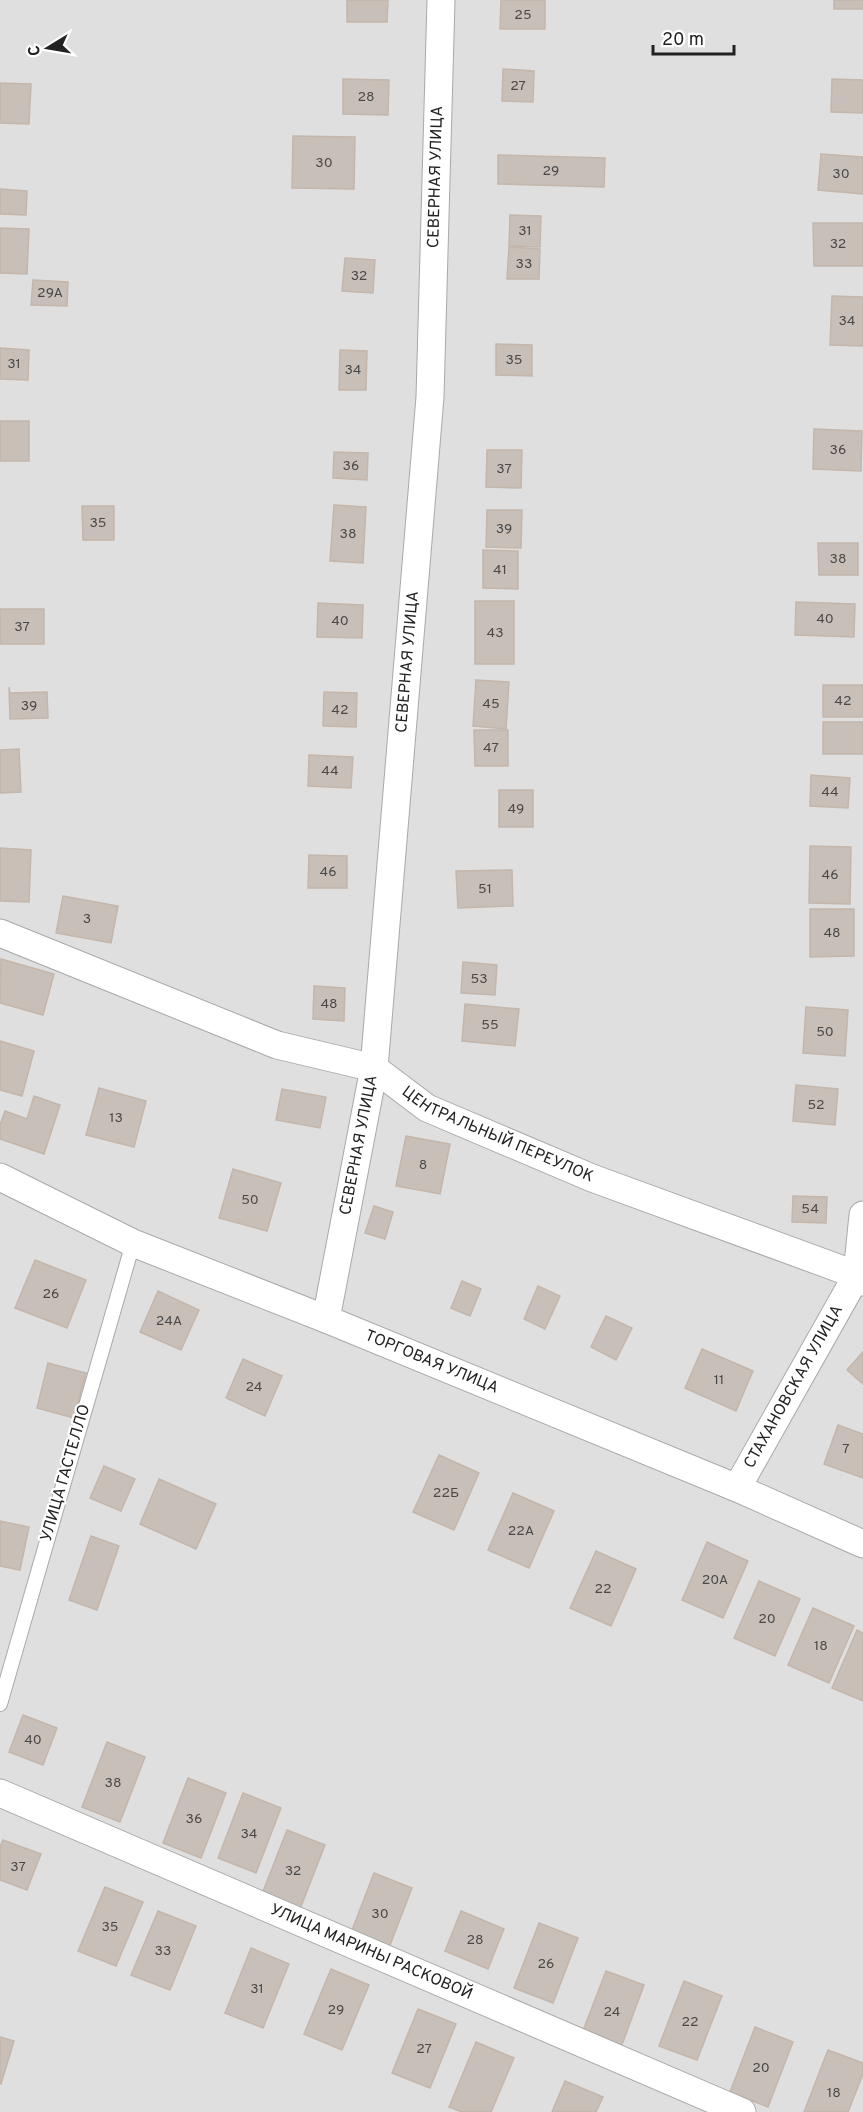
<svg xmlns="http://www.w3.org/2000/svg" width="863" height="2112" font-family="Overpass,sans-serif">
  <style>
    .residential { fill: #e0dfdf }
    .building { fill: #c7bfb8; stroke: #c4b6ab; stroke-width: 1.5 }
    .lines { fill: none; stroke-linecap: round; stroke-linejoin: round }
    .service-casing { stroke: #a9a9a9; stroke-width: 16 }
    .minor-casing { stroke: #a9a9a9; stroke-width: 29 }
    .service { stroke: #fff; stroke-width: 14 }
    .minor { stroke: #fff; stroke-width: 27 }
    .labels { text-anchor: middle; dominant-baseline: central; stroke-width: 4.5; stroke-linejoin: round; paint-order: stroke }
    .number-label { font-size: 14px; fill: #4b4948 }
    .street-label { font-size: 16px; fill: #222; stroke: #fff }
  </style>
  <rect width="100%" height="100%" fill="#f2efe9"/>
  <!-- residential -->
  <rect class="residential" x="0" y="0" width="863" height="2112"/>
  <!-- building -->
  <g class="building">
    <polygon points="347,0 388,0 387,22 347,22"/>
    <polygon points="501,0 545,0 545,29 500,29"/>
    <rect x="834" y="0" width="29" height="9"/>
    <polygon points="503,69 534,71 533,102 502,101"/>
    <polygon points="343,79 389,80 388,115 343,114"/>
    <polygon points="832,79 863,80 863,113 831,112"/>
    <polygon points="0,83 31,84 29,124 0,123"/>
    <polygon points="293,136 355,137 354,189 292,188"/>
    <polygon points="821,154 863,157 863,194 818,190"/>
    <polygon points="498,155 605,158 604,187 498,184"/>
    <polygon points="0,189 27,191 26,215 0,214"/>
    <polygon points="510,215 541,216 540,247 509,246"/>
    <polygon points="813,223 863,223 863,266 814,266"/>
    <polygon points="0,228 29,229 27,274 0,273"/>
    <polygon points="509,247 540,249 539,279 507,279"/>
    <polygon points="345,258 375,260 373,293 342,291"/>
    <polygon points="33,280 68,282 67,306 31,305"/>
    <polygon points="832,296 863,297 863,346 830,345"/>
    <polygon points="496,344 532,345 532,376 496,375"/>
    <polygon points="0,348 29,350 28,380 0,379"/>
    <polygon points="340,350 367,351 366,390 339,390"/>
    <rect x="0" y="421" width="29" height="40"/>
    <polygon points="814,429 862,431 861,471 813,469"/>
    <polygon points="487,450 522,450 521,488 486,487"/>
    <polygon points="334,452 368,453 367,480 333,478"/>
    <polygon points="334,505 366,507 363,563 330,561"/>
    <polygon points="82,506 114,506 114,540 83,540"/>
    <polygon points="487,510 522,510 521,548 486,547"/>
    <polygon points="818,543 858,543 858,575 819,575"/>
    <polygon points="483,550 518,551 518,589 483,588"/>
    <rect x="475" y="601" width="39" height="63"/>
    <polygon points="796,602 855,604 854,637 795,635"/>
    <polygon points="318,603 363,605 362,638 317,637"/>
    <rect x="0" y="609" width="44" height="35"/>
    <polygon points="476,680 509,682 506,729 473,726"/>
    <rect x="823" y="685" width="40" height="32"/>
    <polygon points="9,687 10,693 47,692 48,718 10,719"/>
    <polygon points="324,692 357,693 356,727 323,726"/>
    <rect x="823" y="722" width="40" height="32"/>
    <polygon points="474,730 508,730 508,766 475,766"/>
    <polygon points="19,749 21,792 0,793 0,750"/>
    <polygon points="309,755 353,757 351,788 308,786"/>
    <polygon points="811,775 850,778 848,808 810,806"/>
    <rect x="499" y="790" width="34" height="37"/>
    <polygon points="810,846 851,847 850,904 809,903"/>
    <polygon points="0,848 31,850 29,902 0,901"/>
    <polygon points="309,855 347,856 347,888 308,888"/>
    <polygon points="512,870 513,906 458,908 456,871"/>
    <polygon points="63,896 118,906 111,943 56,933"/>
    <polygon points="810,909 854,909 854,956 810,957"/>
    <polygon points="1,959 54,974 43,1015 0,1003"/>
    <polygon points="463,962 497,965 495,995 461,993"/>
    <polygon points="314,986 345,988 344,1021 313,1019"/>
    <polygon points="465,1004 519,1009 515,1046 462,1041"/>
    <polygon points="806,1007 848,1010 845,1056 803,1053"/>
    <polygon points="0,1041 34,1051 22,1096 0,1090"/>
    <polygon points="796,1085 838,1089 835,1125 793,1121"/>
    <polygon points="99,1088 146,1101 134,1147 86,1135"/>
    <polygon points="282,1089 326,1097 320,1128 276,1120"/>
    <polygon points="34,1096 60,1105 44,1154 0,1139 0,1125 5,1111 27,1119"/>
    <polygon points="406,1136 450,1144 440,1194 396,1186"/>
    <polygon points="233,1169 281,1183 267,1231 219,1218"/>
    <polygon points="793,1196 827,1197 826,1223 792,1222"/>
    <polygon points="374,1206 393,1212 385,1239 365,1233"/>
    <polygon points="35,1260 86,1280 67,1328 15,1308"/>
    <polygon points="462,1281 481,1289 470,1316 451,1308"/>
    <polygon points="538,1286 560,1296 545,1329 524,1319"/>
    <polygon points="158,1291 199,1310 181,1350 140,1332"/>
    <polygon points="606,1316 632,1328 616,1360 591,1347"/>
    <polygon points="702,1349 753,1371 736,1411 685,1388"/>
    <polygon points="863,1352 863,1384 847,1370"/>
    <polygon points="243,1359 282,1376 265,1416 226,1398"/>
    <polygon points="48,1363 86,1373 74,1418 37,1408"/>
    <polygon points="838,1425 863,1434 863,1478 824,1464"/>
    <polygon points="439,1455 479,1473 454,1530 413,1512"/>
    <polygon points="104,1466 135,1479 121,1511 90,1498"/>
    <polygon points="159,1479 216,1504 196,1549 140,1524"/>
    <polygon points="513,1493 554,1511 529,1568 488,1550"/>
    <polygon points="0,1521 29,1527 20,1570 0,1566"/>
    <polygon points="91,1536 119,1546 97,1610 69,1600"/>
    <polygon points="707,1542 748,1561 723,1618 682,1600"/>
    <polygon points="596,1551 636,1569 611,1626 570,1608"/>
    <polygon points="759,1581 800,1599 775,1656 734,1638"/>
    <polygon points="813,1608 854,1626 829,1683 788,1665"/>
    <polygon points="857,1630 863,1633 863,1701 832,1688"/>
    <polygon points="23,1715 57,1728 43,1765 9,1752"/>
    <polygon points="107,1742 145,1757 120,1822 82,1807"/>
    <polygon points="188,1778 226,1793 201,1858 163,1843"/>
    <polygon points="243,1793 281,1808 256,1873 218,1858"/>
    <polygon points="287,1830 325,1845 300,1909 262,1894"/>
    <polygon points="3,1840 41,1854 27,1890 0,1880 0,1847"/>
    <polygon points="374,1873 412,1888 387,1953 349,1938"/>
    <polygon points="105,1887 143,1902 116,1966 78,1951"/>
    <polygon points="158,1911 196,1926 170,1990 131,1975"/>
    <polygon points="461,1911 504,1929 488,1969 445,1951"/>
    <polygon points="539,1923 578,1938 553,2003 514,1988"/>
    <polygon points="251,1948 289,1964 263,2028 225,2013"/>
    <polygon points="331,1969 369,1985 342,2050 304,2034"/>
    <polygon points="606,1971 644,1985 620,2050 581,2036"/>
    <polygon points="684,1981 722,1996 697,2060 659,2046"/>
    <polygon points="418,2009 456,2024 430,2088 392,2073"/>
    <polygon points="755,2027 793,2042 768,2107 730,2092"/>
    <polygon points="0,2037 14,2041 1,2084 0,2083"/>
    <polygon points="476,2042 514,2058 491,2112 462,2112 449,2107"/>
    <polygon points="828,2050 863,2063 863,2074 848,2112 804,2112"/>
    <polygon points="565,2081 603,2097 596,2112 552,2112"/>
  </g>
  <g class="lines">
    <defs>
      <polyline id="service" points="0,1704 133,1243"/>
      <g id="minor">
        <path id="s1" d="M0,933L277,1045L374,1068L427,1108L592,1178L857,1275L863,1282"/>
        <path id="s2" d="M0,1177L133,1243L326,1319L737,1488L863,1544"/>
        <path id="s3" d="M326,1319L374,1068L430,397L441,0"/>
        <path id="s4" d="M737,1488L857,1275L863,1215"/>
        <path id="s5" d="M0,1793L742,2112"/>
      </g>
    </defs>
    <!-- service casing -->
    <use href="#service" class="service-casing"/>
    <!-- minor casing -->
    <use href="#minor" class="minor-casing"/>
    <!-- service -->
    <use href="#service" class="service"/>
    <!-- minor -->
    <use href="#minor" class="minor"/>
  </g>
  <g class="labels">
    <!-- number labels -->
    <g class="number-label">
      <text x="523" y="15">25</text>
      <text x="518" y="86">27</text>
      <text x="366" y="97">28</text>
      <text x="324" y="163">30</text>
      <text x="551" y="171">29</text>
      <text x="841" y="174">30</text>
      <text x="525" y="231">31</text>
      <text x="838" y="244">32</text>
      <text x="524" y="264">33</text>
      <text x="359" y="276">32</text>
      <text x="50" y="293">29А</text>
      <text x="847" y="321">34</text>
      <text x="514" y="360">35</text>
      <text x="14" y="364">31</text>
      <text x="353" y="370">34</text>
      <text x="838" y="450">36</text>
      <text x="351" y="466">36</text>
      <text x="504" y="469">37</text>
      <text x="98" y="523">35</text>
      <text x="504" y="529">39</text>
      <text x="348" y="534">38</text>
      <text x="838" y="559">38</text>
      <text x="500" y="570">41</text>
      <text x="825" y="619">40</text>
      <text x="340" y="621">40</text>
      <text x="22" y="627">37</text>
      <text x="495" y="633">43</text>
      <text x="843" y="701">42</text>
      <text x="491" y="704">45</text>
      <text x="29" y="706">39</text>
      <text x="340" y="710">42</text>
      <text x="491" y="748">47</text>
      <text x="330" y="771">44</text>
      <text x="830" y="792">44</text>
      <text x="516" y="809">49</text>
      <text x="328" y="872">46</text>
      <text x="830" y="875">46</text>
      <text x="485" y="889">51</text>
      <text x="87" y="919">3</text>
      <text x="832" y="933">48</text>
      <text x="479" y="979">53</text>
      <text x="329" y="1004">48</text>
      <text x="490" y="1025">55</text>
      <text x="825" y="1032">50</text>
      <text x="816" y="1105">52</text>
      <text x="116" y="1118">13</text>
      <text x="423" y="1165">8</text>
      <text x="250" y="1200">50</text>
      <text x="810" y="1209">54</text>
      <text x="51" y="1294">26</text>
      <text x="169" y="1321">24А</text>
      <text x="719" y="1380">11</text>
      <text x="254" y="1387">24</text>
      <text x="846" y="1449">7</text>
      <text x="446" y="1493">22Б</text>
      <text x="521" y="1531">22А</text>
      <text x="715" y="1580">20А</text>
      <text x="603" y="1589">22</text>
      <text x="767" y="1619">20</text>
      <text x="821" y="1646">18</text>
      <text x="33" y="1740">40</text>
      <text x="113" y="1783">38</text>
      <text x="194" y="1819">36</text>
      <text x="249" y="1834">34</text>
      <text x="18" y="1867">37</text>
      <text x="293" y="1871">32</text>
      <text x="380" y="1914">30</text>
      <text x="110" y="1927">35</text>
      <text x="475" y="1940">28</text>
      <text x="163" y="1951">33</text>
      <text x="546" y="1964">26</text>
      <text x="257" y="1989">31</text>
      <text x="336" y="2010">29</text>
      <text x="612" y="2012">24</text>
      <text x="690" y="2022">22</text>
      <text x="424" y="2049">27</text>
      <text x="761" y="2068">20</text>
      <text x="834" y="2093">18</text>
    </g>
    <!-- street labels -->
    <g class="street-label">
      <text stroke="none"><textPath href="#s3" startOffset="1149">СЕВЕРНАЯ УЛИЦА</textPath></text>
      <text stroke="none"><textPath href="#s3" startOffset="663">СЕВЕРНАЯ УЛИЦА</textPath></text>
      <text stroke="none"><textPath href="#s1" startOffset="540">ЦЕНТРАЛЬНЫЙ ПЕРЕУЛОК</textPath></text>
      <text stroke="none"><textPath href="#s3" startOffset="177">СЕВЕРНАЯ УЛИЦА</textPath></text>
      <text stroke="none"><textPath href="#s2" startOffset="470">ТОРГОВАЯ УЛИЦА</textPath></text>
      <text stroke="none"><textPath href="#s4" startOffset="116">СТАХАНОВСКАЯ УЛИЦА</textPath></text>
      <text transform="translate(66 1473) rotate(-74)">УЛИЦА ГАСТЕЛЛО</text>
      <text stroke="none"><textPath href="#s5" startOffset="404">УЛИЦА МАРИНЫ РАСКОВОЙ</textPath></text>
    </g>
  </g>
  <!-- north arrow -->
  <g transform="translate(48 48) rotate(259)" stroke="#ffffff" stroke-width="4.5" paint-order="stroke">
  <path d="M0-4.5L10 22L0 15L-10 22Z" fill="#222222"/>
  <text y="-9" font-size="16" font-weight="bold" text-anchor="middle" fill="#222222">С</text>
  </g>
  <!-- scale -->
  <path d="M653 45v9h81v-9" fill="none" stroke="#222222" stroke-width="3"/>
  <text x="662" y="45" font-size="18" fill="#222222" stroke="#ffffff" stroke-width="4.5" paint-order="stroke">20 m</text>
</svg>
